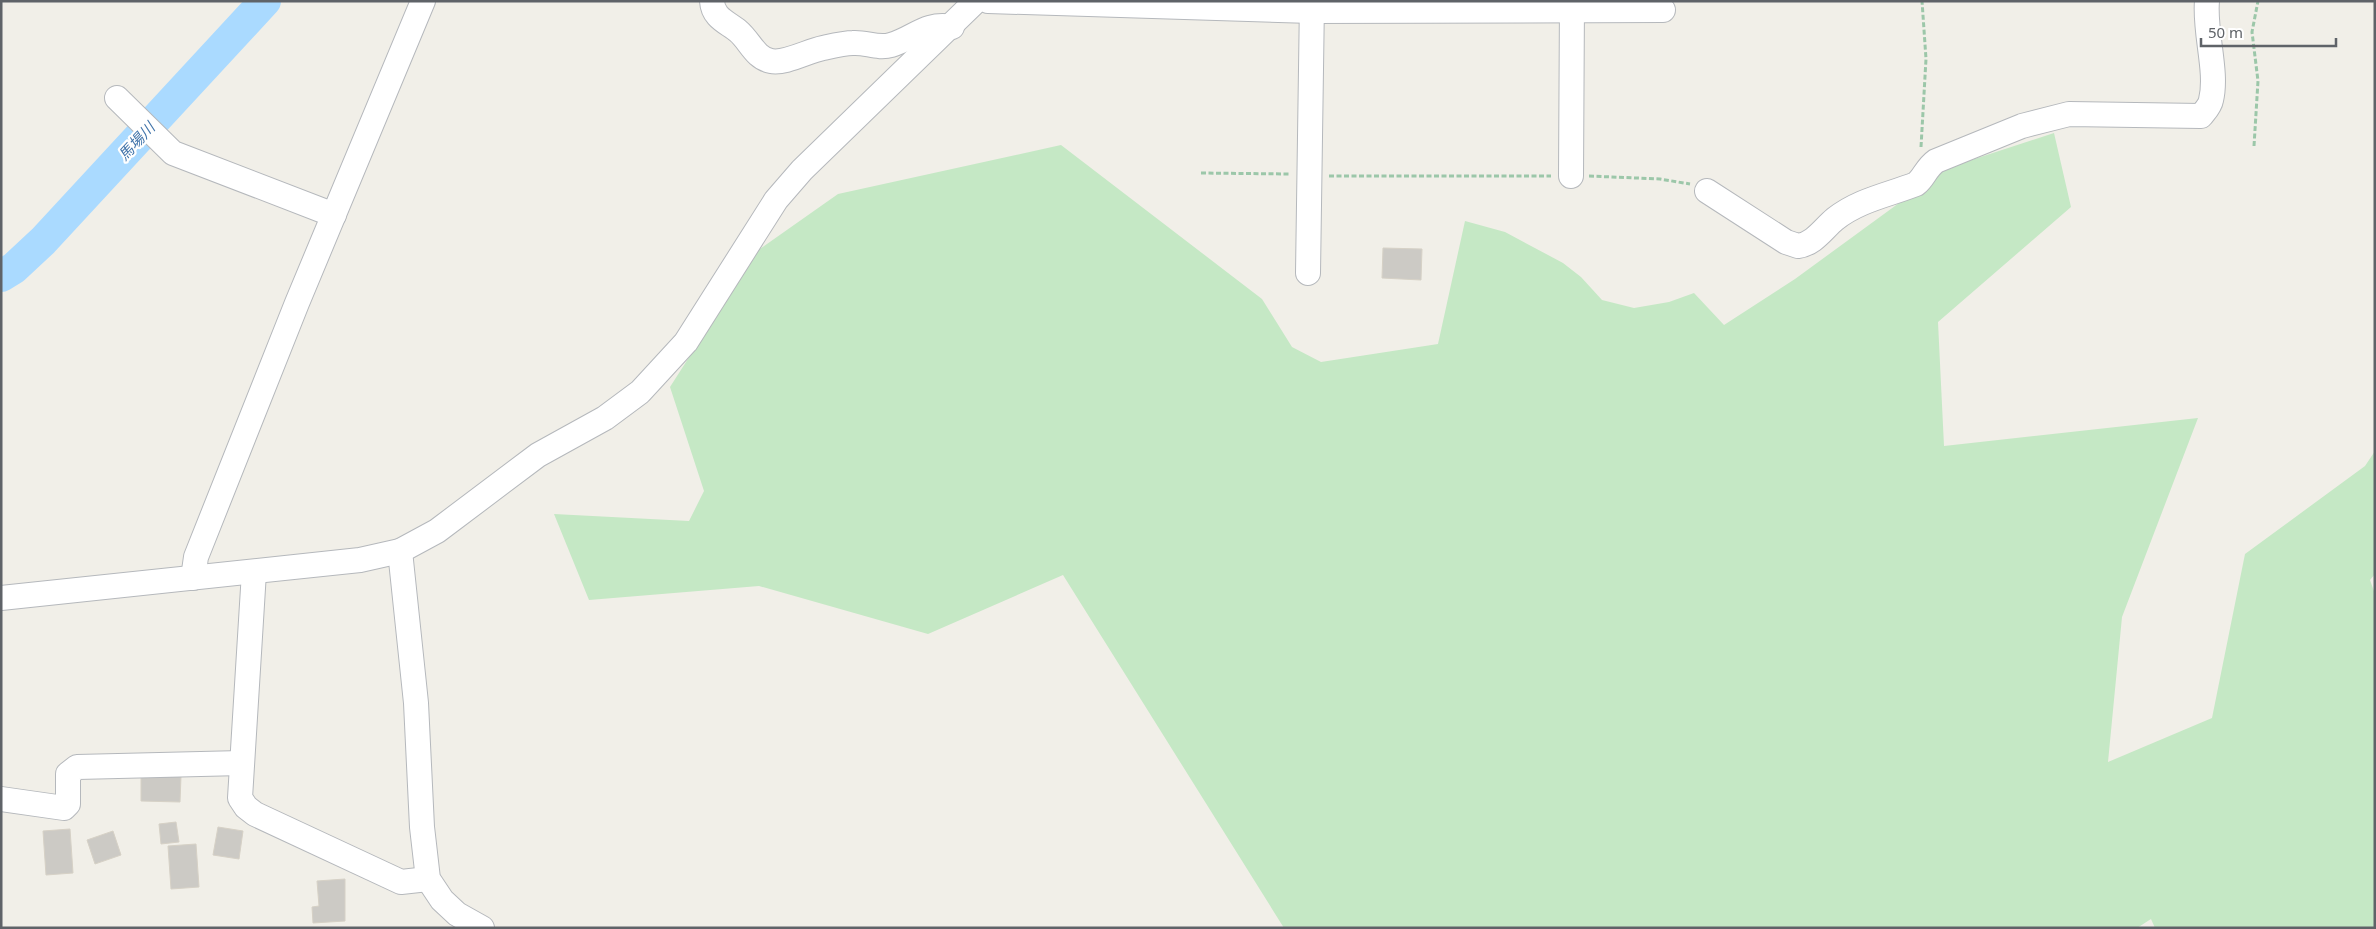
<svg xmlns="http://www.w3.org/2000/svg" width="2376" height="929" font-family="'Noto Sans','Noto Sans JP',sans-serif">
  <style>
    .green { fill: #c5e8c5 }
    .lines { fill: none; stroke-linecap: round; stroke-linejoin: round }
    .river { stroke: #aadaff; stroke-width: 32 }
    .building { fill: #cccac5; stroke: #d6d1c6 }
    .minor-casing { stroke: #b5b8bc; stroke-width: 26 }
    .path { stroke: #9cc7a9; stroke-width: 3; stroke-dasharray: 5 2.5; stroke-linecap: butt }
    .minor { stroke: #fff; stroke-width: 24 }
    .labels { text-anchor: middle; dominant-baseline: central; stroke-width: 4.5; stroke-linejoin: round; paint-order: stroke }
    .water-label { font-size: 15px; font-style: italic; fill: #4174aa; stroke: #fff }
  </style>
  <rect width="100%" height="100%" fill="#f1efe8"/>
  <!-- green -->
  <polygon class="green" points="2054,133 2071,207 1938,322 1944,446 2198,418 2122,617 2108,762 2212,718 2245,554 2365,466 2375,451 2375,574 2370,580 2375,594 2375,928 2155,928 2151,919 2137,928 1284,928 1063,575 928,634 759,586 589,600 554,514 689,521 704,491 670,387 757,251 838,194 1061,145 1262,299 1292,347 1321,362 1438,344 1465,221 1505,232 1563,263 1581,277 1602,300 1634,308 1669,302 1694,293 1724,325 1795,279 1947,168"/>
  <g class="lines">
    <!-- river -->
    <polyline class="river" points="1,276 14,268 43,241 265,1"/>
  </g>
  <!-- building -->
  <g class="building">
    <polygon points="1383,248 1422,249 1421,280 1382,278"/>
    <polygon points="141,775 181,776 180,802 141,801"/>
    <polygon points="176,822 179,842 161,844 159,824"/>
    <polygon points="218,827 243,831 239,859 213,855"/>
    <polygon points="70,829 73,873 46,875 43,831"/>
    <polygon points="113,831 121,855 95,864 87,840"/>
    <polygon points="196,844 199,887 171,889 168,846"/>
    <polygon points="345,879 345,921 313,923 312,907 319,906 317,881"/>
  </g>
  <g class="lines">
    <defs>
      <g id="minor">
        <path d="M712,1C713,18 727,22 738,31C750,41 755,58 771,61C785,64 808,51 823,48C832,46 844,43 853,43C866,42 878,49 891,45C915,38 925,22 952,27"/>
        <polyline points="988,1 1312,11 1663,10"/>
        <polyline points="117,98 173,153 334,215"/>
        <polyline points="1571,176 1572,1"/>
        <path d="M1707,191L1786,242L1798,246C1814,244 1823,229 1835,219C1859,200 1888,195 1916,184C1924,178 1926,168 1936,161L2022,126L2069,114L2201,116C2205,111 2210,106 2211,100C2218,72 2204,32 2207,1"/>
        <polyline points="1308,273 1312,1"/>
        <polyline points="400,551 416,703 422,827 428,879 442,900 457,914 482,928"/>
        <polyline points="254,572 240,798 246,807 255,814 401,882 428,879"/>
        <polyline points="193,578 196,557 297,303 423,1"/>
        <polyline points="1,598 360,560 400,551 437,531 538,455 605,418 640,392 686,342 776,200 802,170 976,1"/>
        <polyline points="1,799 64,808 68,804 68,774 77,767 242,763"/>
      </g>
    </defs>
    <!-- minor casing -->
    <use href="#minor" class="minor-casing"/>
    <!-- path -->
    <g class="path">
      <polyline points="2254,146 2258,81 2252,32 2258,1"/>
      <polyline points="1921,147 1926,59 1922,1"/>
      <polyline points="1201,173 1291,174"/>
      <polyline points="1329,176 1551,176"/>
      <polyline points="1589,176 1660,179 1690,184"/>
    </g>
    <!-- minor -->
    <use href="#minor" class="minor"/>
  </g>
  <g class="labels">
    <!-- water labels -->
    <g class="water-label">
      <text transform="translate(136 141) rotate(-47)">馬場川</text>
    </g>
  </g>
  <!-- border -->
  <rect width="2376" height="929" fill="none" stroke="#5f6368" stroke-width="5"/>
  <!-- scale -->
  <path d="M2201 38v8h135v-8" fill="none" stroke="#5f6368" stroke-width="2.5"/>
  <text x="2208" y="38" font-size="15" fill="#5f6368" stroke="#ffffff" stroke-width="4" paint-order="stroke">50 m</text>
</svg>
